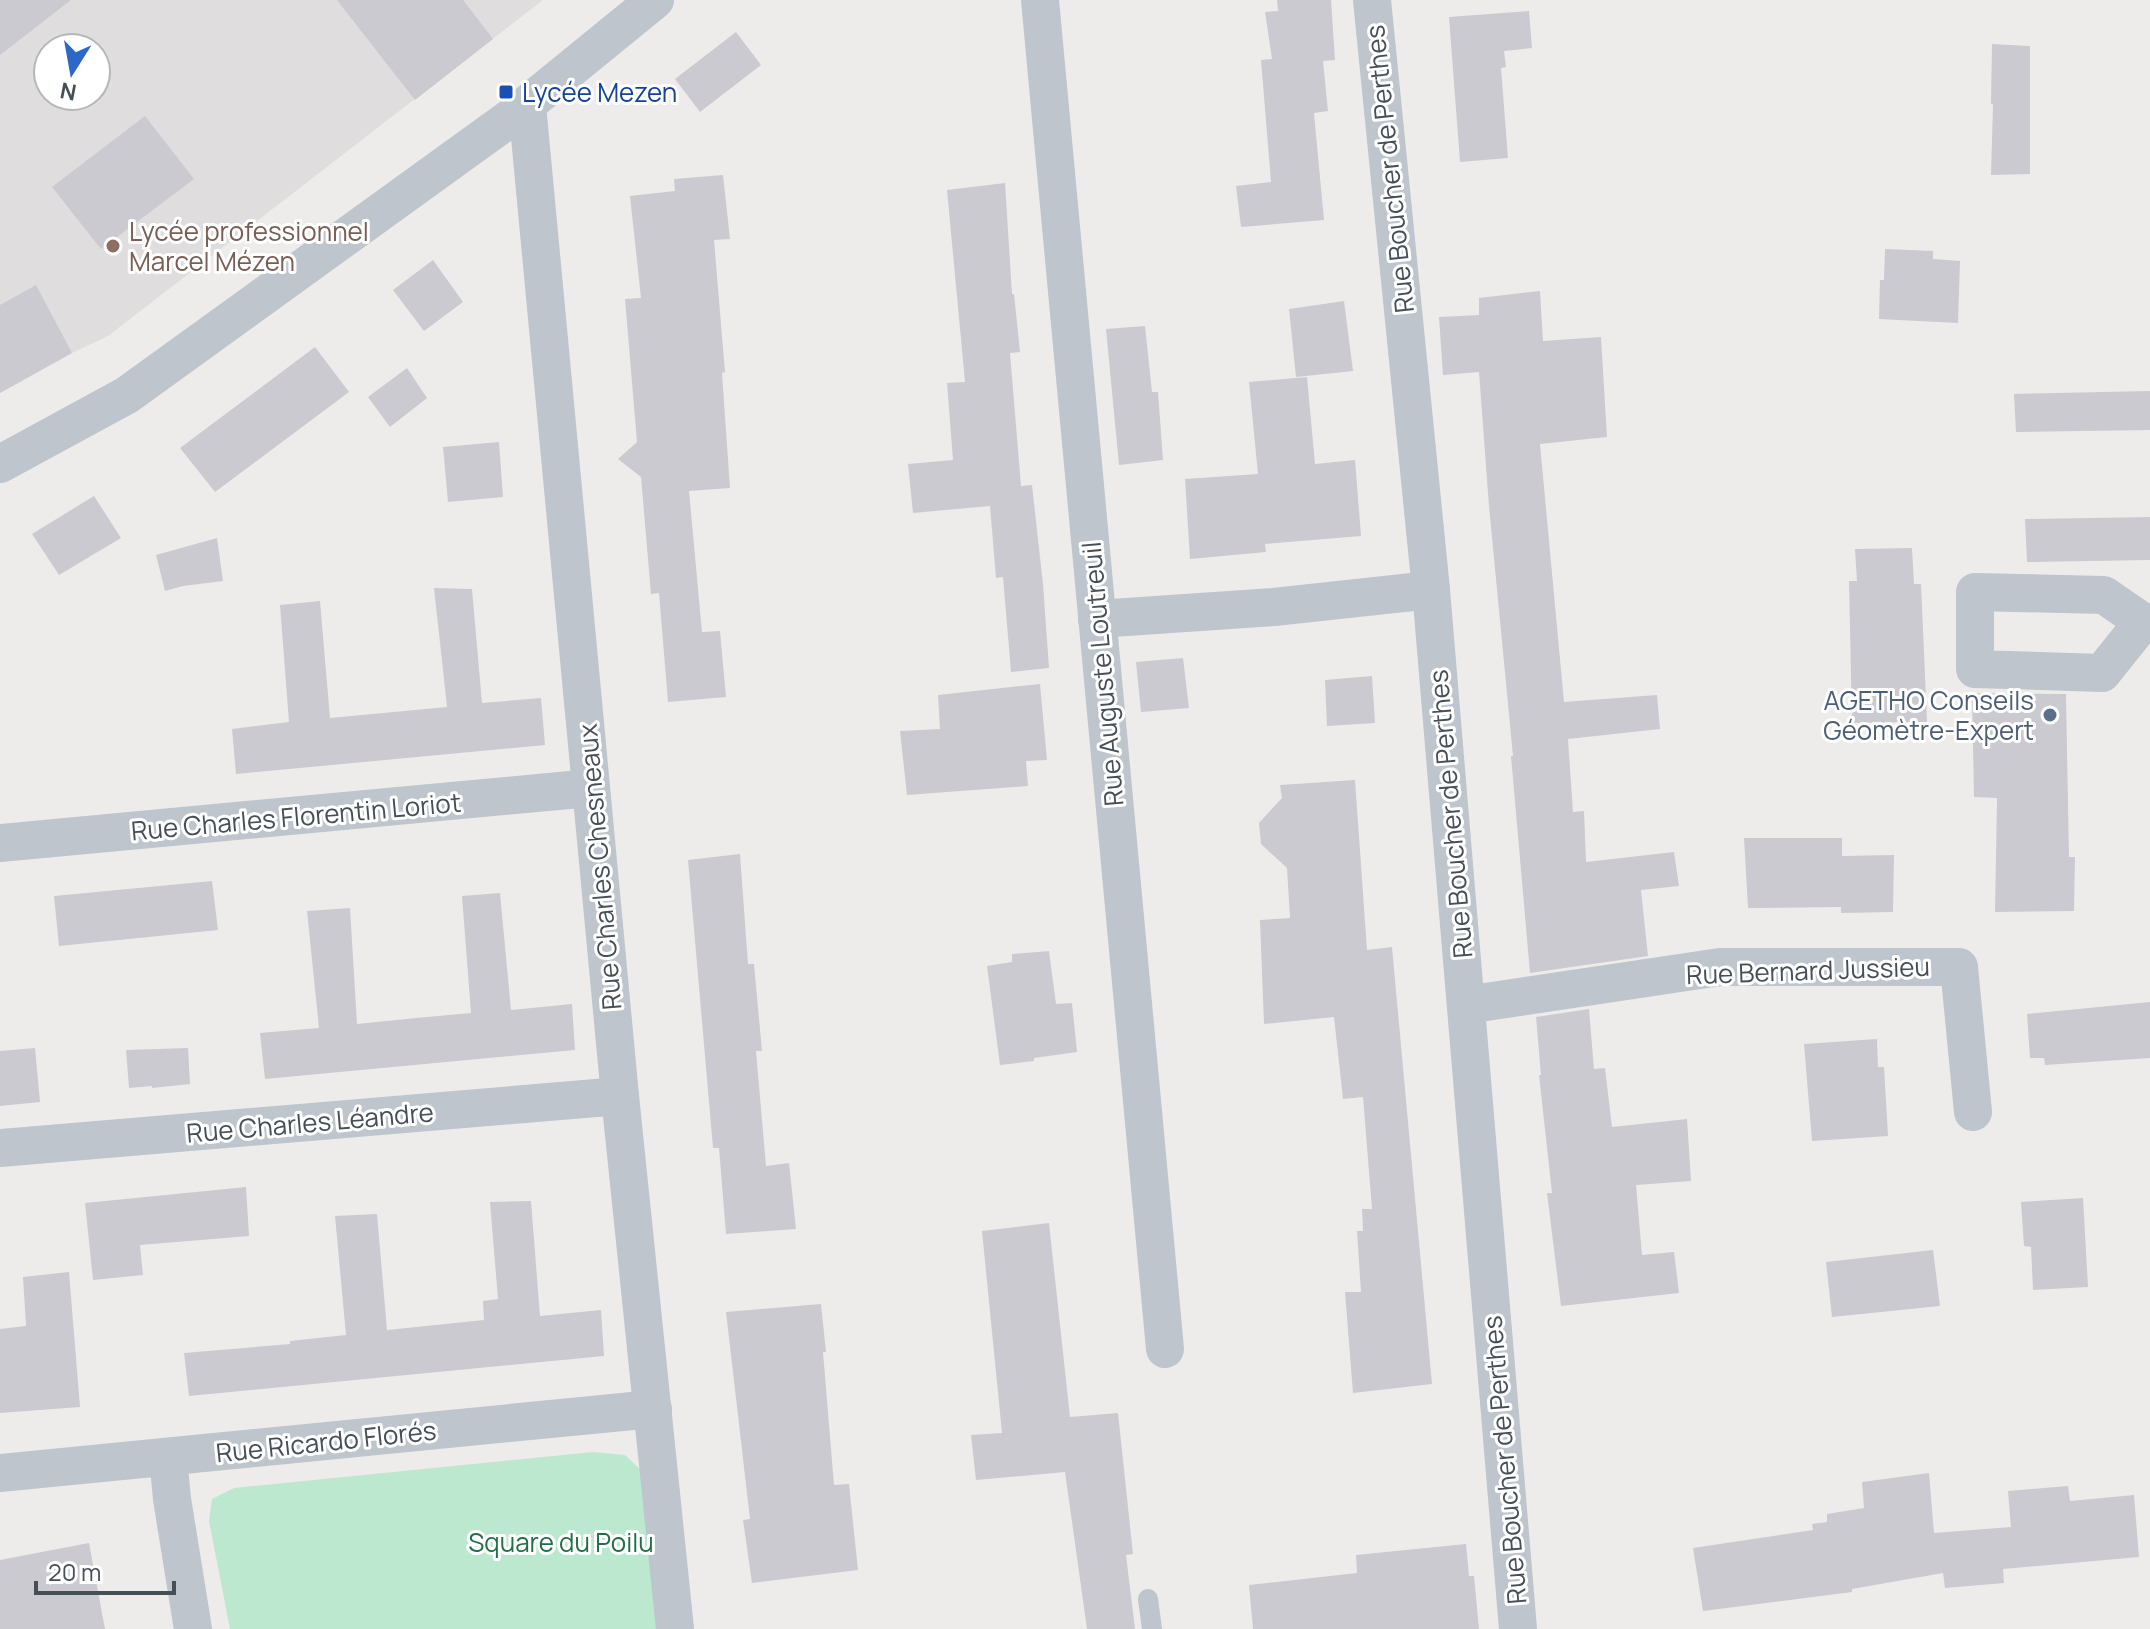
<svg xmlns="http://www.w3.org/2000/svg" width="2150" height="1629" font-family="Manrope,sans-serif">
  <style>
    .education { fill: #dfdddd; fill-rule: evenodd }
    .green { fill: #bde8d0 }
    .building { fill: #cacad0 }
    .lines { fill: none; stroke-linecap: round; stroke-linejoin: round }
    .service { stroke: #bec5cc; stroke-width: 20 }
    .minor { stroke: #bec5cc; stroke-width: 38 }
    .transit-dot { fill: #1a4fb4; stroke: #fff; stroke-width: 3 }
    .education-dot { fill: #8d6e63; stroke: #fff; stroke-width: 3 }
    .service-dot { fill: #5c6f8a; stroke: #fff; stroke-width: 3 }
    .labels { text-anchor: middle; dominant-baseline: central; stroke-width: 6; stroke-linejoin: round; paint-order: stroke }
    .transit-label { font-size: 26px; fill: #164399; stroke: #fff; text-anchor: start }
    .street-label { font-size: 26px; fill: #464e56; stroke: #fff }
    .education-label { font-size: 26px; fill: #785e54; stroke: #fff; text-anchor: start }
    .service-label { font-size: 26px; fill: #4e5e75; stroke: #fff; text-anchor: end }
    .park-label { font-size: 26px; fill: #206e4b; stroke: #fff }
  </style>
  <rect width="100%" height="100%" fill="#eeeceb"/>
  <!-- education -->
  <path class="education" d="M0,0H543L108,336L72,353L0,393ZM48,48H96V96H48Z"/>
  <!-- green -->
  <polygon class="green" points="593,1452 625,1455 646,1475 658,1629 230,1629 209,1521 212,1499 234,1488"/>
  <!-- building -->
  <g class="building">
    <polygon points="0,0 71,0 0,55"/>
    <polygon points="337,0 463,0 493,39 415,100"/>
    <polygon points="1277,0 1331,0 1335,60 1323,61 1328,111 1314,113 1324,220 1241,227 1236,186 1271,182 1261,60 1272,59 1265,12 1278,11"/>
    <polygon points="1529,11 1532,48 1504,51 1506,67 1501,68 1508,158 1460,162 1449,17"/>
    <polygon points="736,32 761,65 700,112 675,79"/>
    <polygon points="1992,44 2030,46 2030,174 1991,175 1993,104 1991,104"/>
    <polygon points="145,116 194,179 101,249 52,187"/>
    <polygon points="723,175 730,239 714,240 725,372 722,373 730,488 689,491 702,632 720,631 726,697 668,702 659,593 651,594 641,477 618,459 637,442 625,299 641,298 630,196 675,191 674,179"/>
    <polygon points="1005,183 1012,294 1014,294 1020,352 1010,353 1021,486 1032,485 1043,584 1049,668 1011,672 1003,577 996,578 990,506 913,513 908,464 953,460 947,383 965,382 947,190"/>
    <polygon points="1885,249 1933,251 1933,259 1960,261 1958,323 1879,319 1880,280 1884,280"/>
    <polygon points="433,260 463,302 424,331 393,290"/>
    <polygon points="36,285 72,353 0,393 0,305"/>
    <polygon points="1540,291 1543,341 1601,337 1607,437 1540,444 1564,702 1657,695 1660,729 1568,739 1573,812 1584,811 1586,862 1674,852 1679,886 1641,890 1648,956 1530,973 1511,756 1513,756 1489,506 1479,372 1443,375 1439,317 1479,315 1479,298"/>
    <polygon points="1344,301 1353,371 1296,377 1289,309"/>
    <polygon points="1145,326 1152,392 1158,392 1163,460 1119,465 1106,329"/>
    <polygon points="315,347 349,392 215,492 180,448"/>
    <polygon points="407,368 427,398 390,427 368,397"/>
    <polygon points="1307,377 1315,464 1355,460 1361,536 1265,544 1266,552 1190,559 1185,479 1258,474 1249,382"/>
    <polygon points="2150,391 2150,430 2016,432 2014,394"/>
    <polygon points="499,442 503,497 448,502 443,447"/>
    <polygon points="94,496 121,538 59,575 32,534"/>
    <polygon points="2150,517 2150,560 2027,562 2025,519"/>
    <polygon points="217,538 223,581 183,586 165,591 156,555"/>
    <polygon points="1912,548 1914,584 1921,584 1927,722 1852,723 1849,581 1857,581 1855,549"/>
    <polygon points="434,588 472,589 482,703 541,698 545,745 236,774 232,729 289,722 280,605 320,601 330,718 447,707"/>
    <polygon points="1183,658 1189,708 1141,712 1136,662"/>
    <polygon points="1372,676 1375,723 1327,726 1325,680"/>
    <polygon points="1040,684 1047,760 1026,761 1028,786 907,795 900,731 940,729 938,695"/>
    <polygon points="1972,693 2066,694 2069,857 2075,857 2074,911 1995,912 1997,798 1974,797"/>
    <polygon points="1355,780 1367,950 1392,947 1432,1384 1353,1393 1345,1292 1361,1292 1357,1231 1363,1231 1362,1209 1372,1209 1363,1097 1343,1099 1334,1017 1264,1024 1260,920 1290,918 1287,868 1261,844 1259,823 1282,798 1280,785"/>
    <polygon points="1744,838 1842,838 1842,856 1894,855 1893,912 1841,913 1841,907 1748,908"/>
    <polygon points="740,854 748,964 754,964 762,1051 756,1051 766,1166 789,1163 796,1229 726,1234 719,1148 713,1148 688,860"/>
    <polygon points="212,881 218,930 59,946 54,896"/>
    <polygon points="500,893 511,1010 572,1004 575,1050 265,1079 260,1033 319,1028 307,911 350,908 357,1024 416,1018 471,1013 462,896"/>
    <polygon points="1049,951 1056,1004 1072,1003 1077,1052 1034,1058 1034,1061 1000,1065 987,966 1012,962 1012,954"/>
    <polygon points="2150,1002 2150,1058 2045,1065 2044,1058 2030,1058 2027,1014"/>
    <polygon points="1589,1009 1594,1069 1605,1068 1612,1127 1687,1119 1691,1181 1636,1185 1642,1255 1674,1252 1679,1293 1561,1306 1547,1193 1552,1193 1539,1075 1541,1075 1536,1017"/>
    <polygon points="1877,1039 1878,1067 1884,1067 1888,1136 1812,1141 1804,1044"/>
    <polygon points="35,1048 40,1102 0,1106 0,1051"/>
    <polygon points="188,1048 190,1084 152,1088 152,1086 129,1088 126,1050"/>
    <polygon points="246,1187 249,1236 140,1245 143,1275 93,1280 85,1203"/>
    <polygon points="2083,1198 2088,1287 2033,1290 2031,1247 2024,1246 2021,1202"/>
    <polygon points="531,1201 540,1316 601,1310 604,1356 189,1396 184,1353 290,1344 290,1341 346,1335 335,1216 377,1214 387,1330 484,1320 483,1301 498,1299 490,1202"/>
    <polygon points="1049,1223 1070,1417 1118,1413 1133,1554 1126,1555 1135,1629 1087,1629 1065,1472 976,1480 971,1435 1002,1433 982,1231"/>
    <polygon points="1933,1250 1940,1306 1832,1317 1826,1262"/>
    <polygon points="69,1272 80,1407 0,1413 0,1329 26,1326 23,1277"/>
    <polygon points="821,1304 826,1352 823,1352 834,1485 849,1484 858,1570 752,1583 743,1520 750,1519 726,1312"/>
    <polygon points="1929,1473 1934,1533 2011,1527 2008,1491 2068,1486 2070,1501 2134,1495 2139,1557 2003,1569 2004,1583 1945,1588 1943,1573 1852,1589 1852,1592 1703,1611 1693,1548 1813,1530 1812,1524 1827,1522 1827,1514 1864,1508 1862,1482"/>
    <polygon points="89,1543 105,1629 0,1629 0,1560"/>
    <polygon points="1466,1544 1469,1576 1474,1576 1479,1629 1253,1629 1249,1585 1357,1573 1356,1555"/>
  </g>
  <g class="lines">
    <!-- service -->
    <polyline class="service" points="1148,1599 1152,1629"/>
    <!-- minor -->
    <g class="minor">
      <polyline points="1040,0 1165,1349"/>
      <polyline points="1372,0 1431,590 1518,1629"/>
      <polyline points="527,105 620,1096 675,1629"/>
      <polyline points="0,464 127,395 509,119 655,0"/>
      <polyline points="1097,619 1274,607 1431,590"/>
      <polyline points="2143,622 2102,673 1975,669 1975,592 2104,595 2143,622 2150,622"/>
      <polyline points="0,843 591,788"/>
      <polyline points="1466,1005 1720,967 1959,967 1973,1112"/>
      <polyline points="0,1148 620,1096"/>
      <polyline points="168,1457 172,1499 193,1629"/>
      <polyline points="0,1473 653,1409"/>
    </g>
  </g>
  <!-- markers -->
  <rect class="transit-dot" x="498" y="84" width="16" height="16" rx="4"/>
  <circle class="education-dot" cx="113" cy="246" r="8"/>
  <circle class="service-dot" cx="2050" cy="715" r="8"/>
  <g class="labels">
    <!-- transit labels -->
    <g class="transit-label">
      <text x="522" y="92">Lycée Mezen</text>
    </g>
    <!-- street labels -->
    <g class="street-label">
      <text transform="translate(1389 169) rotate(-96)">Rue Boucher de Perthes</text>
      <text transform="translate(1102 674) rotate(-95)">Rue Auguste Loutreuil</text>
      <text transform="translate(1450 814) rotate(-95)">Rue Boucher de Perthes</text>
      <text transform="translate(296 816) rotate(-5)">Rue Charles Florentin Loriot</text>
      <text transform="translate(599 867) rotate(-95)">Rue Charles Chesneaux</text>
      <text transform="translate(1808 970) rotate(-2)">Rue Bernard Jussieu</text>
      <text transform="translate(310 1122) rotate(-5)">Rue Charles Léandre</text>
      <text transform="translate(326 1441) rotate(-6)">Rue Ricardo Florés</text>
      <text transform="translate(1504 1460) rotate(-95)">Rue Boucher de Perthes</text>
    </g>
    <!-- education labels -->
    <g class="education-label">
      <text x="129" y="231">Lycée professionnel<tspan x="129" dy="30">Marcel Mézen</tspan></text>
    </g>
    <!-- service labels -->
    <g class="service-label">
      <text x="2034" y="700">AGETHO Conseils<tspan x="2034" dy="30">Géomètre-Expert</tspan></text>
    </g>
    <!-- park labels -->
    <g class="park-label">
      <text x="561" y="1542">Square du Poilu</text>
    </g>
  </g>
  <!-- north arrow -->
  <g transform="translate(72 72) rotate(191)"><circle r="38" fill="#ffffff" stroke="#b5b8bb" stroke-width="2"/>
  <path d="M0-6L14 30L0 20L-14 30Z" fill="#2c68c7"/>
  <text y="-12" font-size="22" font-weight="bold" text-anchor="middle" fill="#464e56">N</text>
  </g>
  <!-- scale -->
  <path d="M36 1581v12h138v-12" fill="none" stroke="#464e56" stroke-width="4"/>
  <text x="48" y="1581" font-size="24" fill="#464e56" stroke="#ffffff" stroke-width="6" paint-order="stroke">20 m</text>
</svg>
